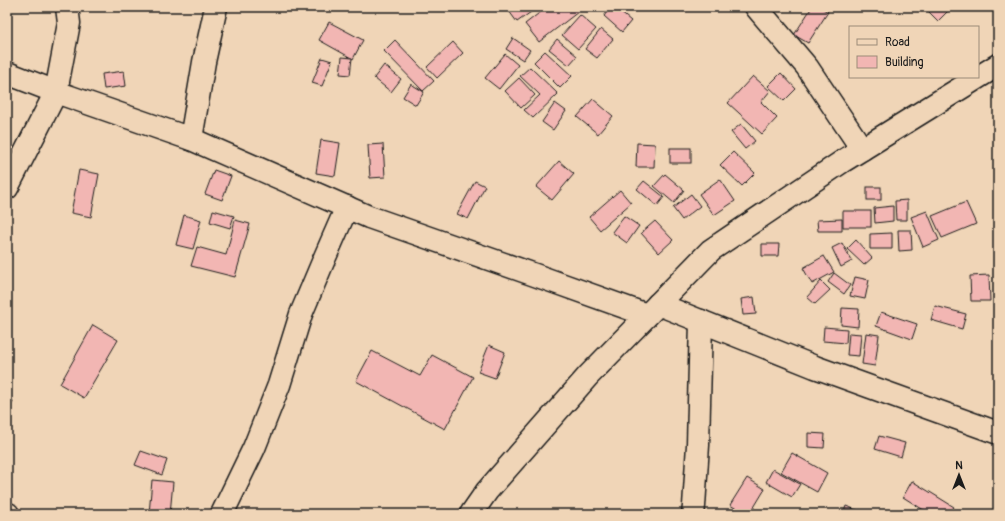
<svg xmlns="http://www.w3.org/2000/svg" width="1005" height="521" font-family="Pangolin,sans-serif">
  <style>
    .building { fill: #f2b6b3; stroke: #1c1c1c }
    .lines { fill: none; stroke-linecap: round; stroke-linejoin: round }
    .minor-casing { stroke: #1c1c1c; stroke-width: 25 }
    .minor { stroke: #f0d5b7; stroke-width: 22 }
  </style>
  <rect width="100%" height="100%" fill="#f0d5b7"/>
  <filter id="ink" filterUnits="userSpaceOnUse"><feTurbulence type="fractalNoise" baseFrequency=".025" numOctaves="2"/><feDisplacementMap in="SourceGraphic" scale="8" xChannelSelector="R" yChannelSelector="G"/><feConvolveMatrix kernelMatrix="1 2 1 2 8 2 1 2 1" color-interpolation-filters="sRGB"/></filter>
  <g filter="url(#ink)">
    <!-- building -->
    <g class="building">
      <polygon points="506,7 538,7 517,22"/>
      <polygon points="547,7 574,7 578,12 539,42 525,24"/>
      <polygon points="611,7 614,7 631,21 622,32 604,16"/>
      <polygon points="812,7 820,7 828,12 808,43 794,35"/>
      <polygon points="924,7 952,7 938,21"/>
      <polygon points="580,15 596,29 578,49 562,35"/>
      <polygon points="329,22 363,40 353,59 319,40"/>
      <polygon points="601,29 613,39 597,58 585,49"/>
      <polygon points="513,38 530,50 523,60 506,49"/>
      <polygon points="557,39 577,56 569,65 549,49"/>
      <polygon points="395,40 434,81 423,91 384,51"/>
      <polygon points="453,42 463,53 437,78 427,67"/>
      <polygon points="545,51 572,76 560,88 534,62"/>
      <polygon points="505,54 518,65 499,89 485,78"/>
      <polygon points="342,57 352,58 350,75 340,74"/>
      <polygon points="322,58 332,61 322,86 312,83"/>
      <polygon points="384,65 401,79 391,92 374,78"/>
      <polygon points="530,67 558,94 533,118 524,110 540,95 520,76"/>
      <polygon points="124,71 126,86 104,89 102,74"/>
      <polygon points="781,73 796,89 784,101 768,86"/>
      <polygon points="753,76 770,91 761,102 777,118 762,134 728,103"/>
      <polygon points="519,78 535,95 521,108 505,91"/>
      <polygon points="411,84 424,92 416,105 403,97"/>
      <polygon points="593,99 613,116 598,134 577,117"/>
      <polygon points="555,103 566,111 553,130 542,122"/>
      <polygon points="741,124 755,141 745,149 731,132"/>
      <polygon points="321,140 340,143 335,176 316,173"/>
      <polygon points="637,143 655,144 654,167 636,167"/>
      <polygon points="383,144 385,177 370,178 368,145"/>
      <rect x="670" y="148" width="21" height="15"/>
      <polygon points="733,152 755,173 742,186 720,165"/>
      <polygon points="559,161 574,174 552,200 536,187"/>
      <polygon points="79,170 99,174 91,217 71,213"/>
      <polygon points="214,170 231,176 222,200 205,194"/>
      <polygon points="665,174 684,190 674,203 654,186"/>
      <polygon points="720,179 735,201 714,215 699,194"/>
      <polygon points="475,181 485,186 468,219 457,214"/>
      <polygon points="644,181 664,197 657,206 637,189"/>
      <rect x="867" y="187" width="14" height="13"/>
      <polygon points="620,190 631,203 600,230 589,217"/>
      <polygon points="691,194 700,206 682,220 673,208"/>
      <polygon points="907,200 907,220 896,220 895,201"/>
      <polygon points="966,202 976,224 942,238 932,216"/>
      <polygon points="893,206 893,221 875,223 874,208"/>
      <polygon points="213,210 234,216 230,228 210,222"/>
      <rect x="843" y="211" width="28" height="16"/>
      <polygon points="927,211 939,240 923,247 911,217"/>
      <polygon points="184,215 201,220 193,249 176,245"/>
      <polygon points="624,216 639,226 627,243 612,232"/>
      <polygon points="842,219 842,231 818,231 817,220"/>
      <polygon points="235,220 250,224 235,277 191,266 197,247 226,255"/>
      <polygon points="655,221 673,240 659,253 641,233"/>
      <polygon points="898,230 911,230 912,250 899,251"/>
      <polygon points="892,233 892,249 870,249 870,234"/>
      <polygon points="856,240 872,258 864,265 847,249"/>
      <polygon points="842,243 852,261 841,267 832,248"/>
      <polygon points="762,244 779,244 778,256 762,256"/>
      <polygon points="824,256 834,272 812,284 803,268"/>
      <polygon points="834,273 850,285 844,294 828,282"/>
      <polygon points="989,275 990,301 971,301 970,276"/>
      <polygon points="855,277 869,280 865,299 850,296"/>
      <polygon points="821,281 830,290 815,304 807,297"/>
      <polygon points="754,297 756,314 743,315 741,299"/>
      <polygon points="935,306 966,314 962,329 931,320"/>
      <polygon points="842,308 859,309 858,327 841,325"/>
      <polygon points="881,312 917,324 912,339 876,326"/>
      <polygon points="93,325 118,340 84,398 60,384"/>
      <polygon points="824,327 847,329 846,343 823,341"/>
      <polygon points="849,333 861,334 859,356 847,355"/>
      <polygon points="866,333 879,335 875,366 862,364"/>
      <polygon points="489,345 505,352 495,378 478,372"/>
      <polygon points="372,351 420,376 432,355 473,377 445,429 356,381"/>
      <polygon points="7,399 13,401 7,416"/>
      <polygon points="808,433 825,434 824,448 808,447"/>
      <polygon points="879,436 905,443 901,457 875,449"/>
      <polygon points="141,451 167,460 162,475 135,465"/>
      <polygon points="792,453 827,473 817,492 781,472"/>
      <polygon points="773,469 800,484 792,497 766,482"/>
      <polygon points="747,478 765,489 750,514 745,514 730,505"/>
      <polygon points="152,480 173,482 170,514 149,514"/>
      <polygon points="912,481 954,507 949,514 930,514 903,497"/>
      <polygon points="846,506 867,514 843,514"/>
    </g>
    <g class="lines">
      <defs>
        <g id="minor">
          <polyline points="756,7 807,67 862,149"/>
          <polyline points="7,73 56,92 191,139 369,217 535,275 647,315"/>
          <polyline points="191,139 204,62 216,7"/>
          <polyline points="7,188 56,92 69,23 67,7"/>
          <polyline points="658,304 815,367 998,433"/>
          <polyline points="7,514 8,514"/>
          <polyline points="222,514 254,448 279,385 301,314 325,257 347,207"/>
          <polyline points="471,514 487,491 588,376 711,250 843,161 998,65"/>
          <polyline points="693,514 694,506 698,445 701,321"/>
        </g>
      </defs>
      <!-- minor casing -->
      <use href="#minor" class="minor-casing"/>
      <!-- minor -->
      <use href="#minor" class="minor"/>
    </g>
  </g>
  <!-- margin -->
  <rect width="1005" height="521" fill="none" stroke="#f0d5b7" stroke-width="24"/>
  <rect x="12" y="12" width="981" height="497" fill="none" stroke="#1c1c1c" stroke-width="1.5" filter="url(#ink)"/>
  <!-- legend -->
  <rect x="849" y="26" width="130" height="52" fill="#f0d5b7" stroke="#9b8b79"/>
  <rect x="857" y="39" width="20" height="6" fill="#f0d5b7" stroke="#9b8b79"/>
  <text x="885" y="46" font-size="12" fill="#1c1c1c">Road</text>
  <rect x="857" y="56" width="20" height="12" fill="#f2b6b3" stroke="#9b8b79"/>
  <text x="885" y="66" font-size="12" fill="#1c1c1c">Building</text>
  <!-- north arrow -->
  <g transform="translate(959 475)" stroke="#f0d5b7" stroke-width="3" paint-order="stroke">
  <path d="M0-3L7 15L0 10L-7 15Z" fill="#1c1c1c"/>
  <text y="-6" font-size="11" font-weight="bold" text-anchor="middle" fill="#1c1c1c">N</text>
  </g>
</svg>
